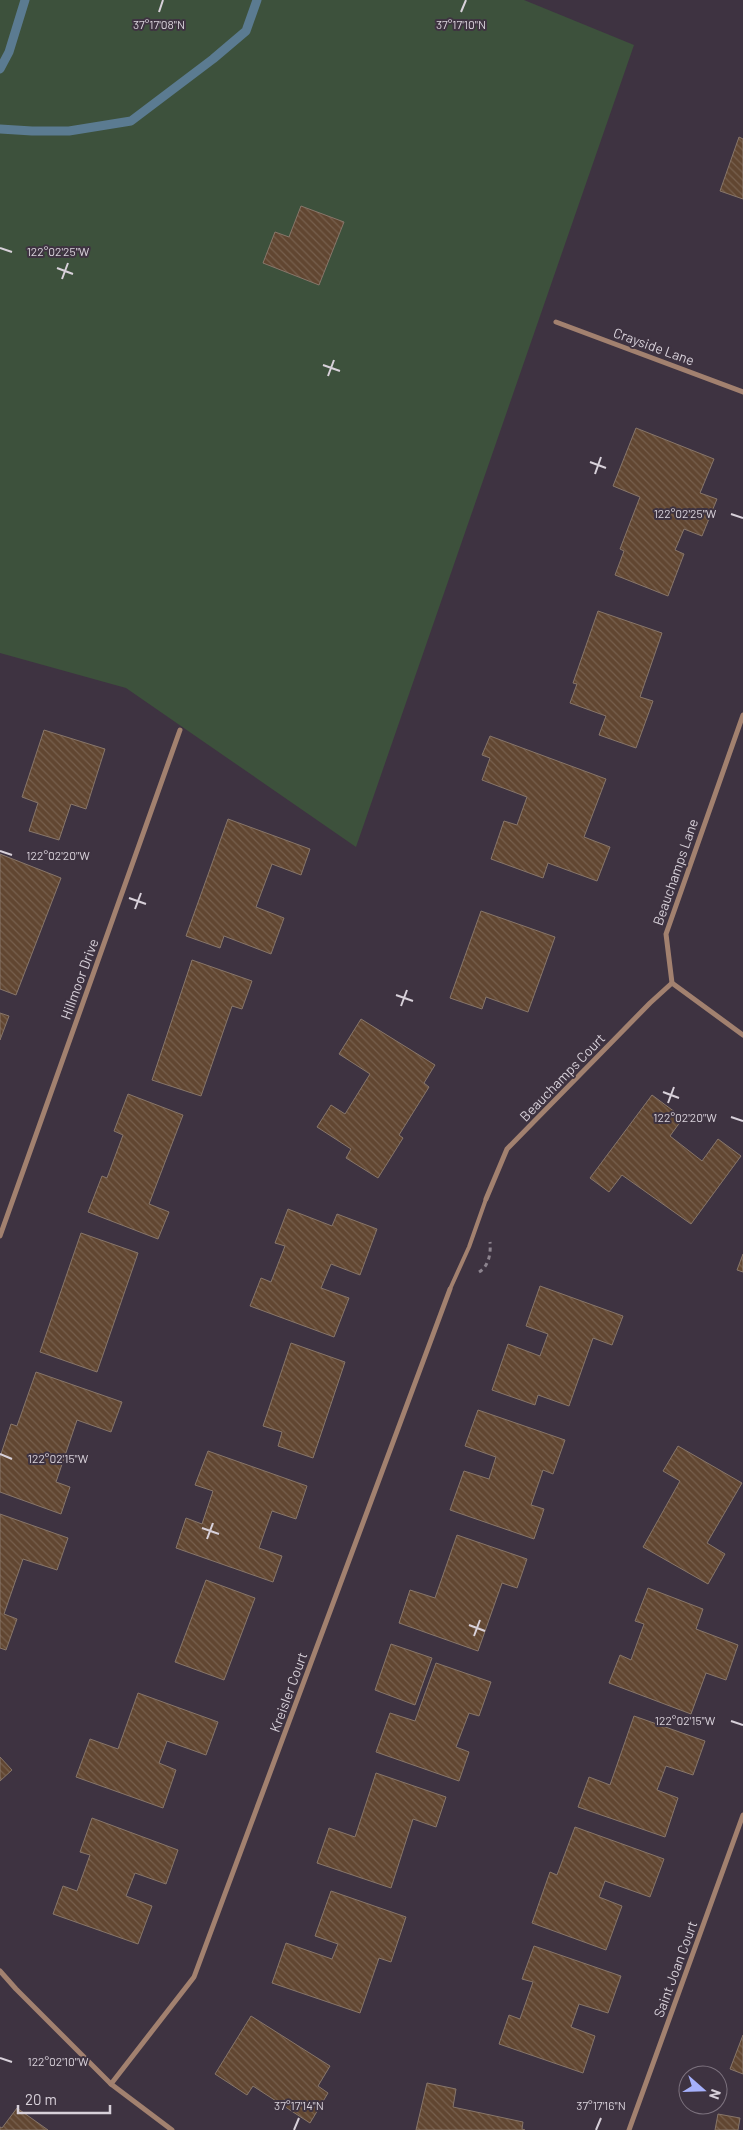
<svg xmlns="http://www.w3.org/2000/svg" width="743" height="2130" font-family="Barlow,sans-serif">
  <style>
    .grass { fill: #3d513c }
    .lines { fill: none; stroke-linecap: round; stroke-linejoin: round }
    .stream { stroke: #5b7b91; stroke-width: 9 }
    .building { fill: url(#building-back-hatch); stroke: #87766a }
    .path { stroke: #8c838e; stroke-width: 3; stroke-dasharray: 4 4; stroke-linecap: butt }
    .lane { stroke: #a2816f; stroke-width: 4 }
    .street { stroke: #a2816f; stroke-width: 5 }
    .ticks { fill: none; stroke: #d8d1da; stroke-width: 2 }
    .labels { text-anchor: middle; dominant-baseline: central; stroke-width: 4; stroke-linejoin: round; paint-order: stroke }
    .street-label { font-size: 14px; fill: #d8d1da; stroke: #3e3341 }
    .ticks-label { font-size: 12px; text-anchor: middle; fill: #d8d1da; stroke: #3e3341; stroke-width: 4; stroke-linejoin: round; paint-order: stroke }
  </style>
  <defs>
    <pattern id="building-back-hatch" width="6" height="6" patternUnits="userSpaceOnUse" patternTransform="scale(1.25)"><rect width="6" height="6" fill="#614631"/><path d="M-1 5l2 2M0 0l6 6M5-1l2 2" fill="none" stroke="#77604e"/></pattern>
  </defs>
  <rect width="100%" height="100%" fill="#3e3341"/>
  <!-- grass -->
  <polygon class="grass" points="0,0 524,0 634,45 356,847 126,688 0,653"/>
  <g class="lines">
    <!-- stream -->
    <g class="stream">
      <polyline points="0,69 9,52 25,0"/>
      <polyline points="0,129 32,131 69,131 131,121 213,59 246,31 257,0"/>
    </g>
  </g>
  <!-- building -->
  <g class="building">
    <polygon points="739,137 743,139 743,199 720,191"/>
    <polygon points="301,206 344,222 319,285 263,263 275,232 289,237"/>
    <polygon points="636,428 714,459 700,493 717,499 702,536 684,529 675,550 684,554 668,596 615,575 624,551 620,549 640,497 613,486"/>
    <polygon points="598,611 662,633 640,697 653,701 636,748 599,735 606,716 570,703 577,684 573,683"/>
    <polygon points="44,730 105,749 86,809 71,804 59,840 29,831 38,803 22,797"/>
    <polygon points="490,736 606,779 584,837 610,847 597,881 548,863 543,878 491,859 504,821 517,825 527,797 482,780 490,758 482,755"/>
    <polygon points="228,819 310,849 301,875 272,864 256,907 284,918 271,954 224,936 220,948 186,936"/>
    <polygon points="0,854 61,878 16,995 0,989"/>
    <polygon points="481,911 555,937 528,1012 486,997 482,1009 450,998"/>
    <polygon points="192,960 252,981 242,1009 232,1006 201,1096 152,1080"/>
    <polygon points="0,1013 9,1016 0,1040"/>
    <polygon points="361,1019 435,1065 424,1083 429,1087 399,1135 403,1138 378,1178 346,1158 351,1149 317,1127 331,1105 345,1114 370,1074 339,1054"/>
    <polygon points="128,1094 183,1115 149,1204 169,1212 158,1239 88,1212 102,1176 107,1178 123,1135 114,1131"/>
    <polygon points="652,1095 683,1118 670,1136 702,1161 718,1139 741,1156 691,1224 622,1175 609,1192 590,1178"/>
    <polygon points="288,1209 332,1226 337,1214 377,1229 360,1275 331,1264 321,1288 349,1298 334,1337 250,1306 261,1278 271,1282 285,1246 275,1243"/>
    <polygon points="81,1233 138,1253 97,1372 40,1352"/>
    <polygon points="743,1254 743,1272 737,1270"/>
    <polygon points="540,1286 623,1316 612,1345 593,1338 569,1406 538,1395 535,1405 492,1390 508,1344 540,1356 548,1334 526,1326"/>
    <polygon points="291,1343 345,1362 313,1458 278,1446 282,1432 263,1426"/>
    <polygon points="36,1372 122,1402 111,1432 77,1420 56,1482 70,1487 61,1514 0,1492 0,1457 11,1424 17,1426"/>
    <polygon points="478,1410 565,1440 553,1474 543,1470 531,1505 544,1509 534,1539 450,1510 464,1471 489,1479 496,1457 465,1446"/>
    <polygon points="678,1446 742,1483 707,1543 725,1554 708,1584 643,1547 680,1481 663,1471"/>
    <polygon points="208,1451 307,1486 296,1519 272,1511 259,1548 282,1556 273,1582 176,1548 186,1518 202,1524 213,1491 195,1485"/>
    <polygon points="0,1514 68,1538 57,1570 23,1559 4,1614 17,1619 6,1650 0,1648"/>
    <polygon points="457,1535 527,1559 517,1588 502,1583 478,1651 399,1623 410,1590 435,1598"/>
    <polygon points="206,1580 255,1598 224,1680 175,1662"/>
    <polygon points="648,1588 703,1609 696,1629 738,1645 726,1680 706,1673 691,1714 609,1683 620,1655 631,1660 644,1624 635,1621"/>
    <polygon points="391,1644 432,1658 415,1705 375,1690"/>
    <polygon points="436,1663 491,1682 479,1716 469,1713 456,1747 469,1752 459,1781 376,1752 390,1713 415,1721"/>
    <polygon points="138,1693 218,1722 206,1755 167,1741 159,1763 176,1770 163,1808 76,1777 90,1739 118,1749"/>
    <polygon points="634,1716 705,1741 693,1775 666,1766 657,1790 678,1798 665,1837 578,1807 589,1777 610,1785"/>
    <polygon points="0,1757 12,1770 0,1781"/>
    <polygon points="376,1773 446,1797 436,1827 413,1819 391,1888 317,1863 329,1828 355,1837"/>
    <polygon points="92,1818 178,1850 166,1884 135,1873 126,1896 152,1906 138,1944 53,1914 63,1886 77,1891 90,1855 80,1852"/>
    <polygon points="575,1827 664,1859 650,1897 605,1881 599,1897 622,1906 606,1950 532,1923 550,1872 557,1875"/>
    <polygon points="331,1891 406,1917 391,1962 379,1958 360,2013 272,1983 286,1943 332,1959 338,1944 315,1936"/>
    <polygon points="534,1946 621,1976 608,2013 579,2004 571,2027 595,2036 583,2073 499,2044 509,2015 520,2019 533,1982 522,1979"/>
    <polygon points="251,2016 330,2066 318,2086 328,2093 310,2123 253,2086 247,2095 215,2074"/>
    <polygon points="743,2035 743,2074 730,2069"/>
    <polygon points="427,2083 456,2089 453,2107 523,2122 522,2129 525,2130 416,2130"/>
    <polygon points="17,2108 48,2130 0,2130 0,2127 2,2128"/>
    <polygon points="718,2114 740,2118 738,2130 715,2130"/>
  </g>
  <g class="lines">
    <!-- path -->
    <path class="path" d="M479,1272C489,1266 491,1253 490,1242"/>
    <!-- lane -->
    <polyline class="lane" points="450,1289 469,1247 486,1199"/>
    <!-- street -->
    <g class="street">
      <polyline points="556,322 743,392"/>
      <polyline points="743,715 666,934 672,983 743,1035"/>
      <polyline points="486,1199 507,1149 650,1003 672,983"/>
      <polyline points="0,1236 180,730"/>
      <polyline points="0,1971 16,1989 111,2084 172,2130"/>
      <polyline points="111,2084 194,1977 450,1289"/>
      <polyline points="629,2130 743,1815"/>
    </g>
  </g>
  <!-- ticks -->
  <path class="ticks" d="M159,12L163,0M461,12L466,0M0,248L12,252M57,268L73,274M62,279L68,263M323,365L340,371M328,376L334,360M590,462L606,468M595,474L601,457M731,514L743,518M0,851L12,855M129,898L146,904M135,909L141,893M396,995L413,1001M401,1006L407,990M663,1092L679,1098M668,1103L674,1087M731,1117L743,1121M0,1454L12,1459M202,1528L219,1534M207,1539L213,1523M469,1625L485,1631M474,1636L480,1620M731,1721L743,1725M0,2058L12,2062M294,2130L299,2118M596,2130L601,2118"/>
  <g class="labels">
    <!-- street labels -->
    <g class="street-label">
      <text transform="translate(654 346) rotate(20)">Crayside Lane</text>
      <text transform="translate(675 872) rotate(-71)">Beauchamps Lane</text>
      <text transform="translate(79 979) rotate(-70)">Hillmoor Drive</text>
      <text transform="translate(562 1077) rotate(-46)">Beauchamps Court</text>
      <text transform="translate(288 1692) rotate(-70)">Kreisler Court</text>
      <text transform="translate(675 1969) rotate(-70)">Saint Joan Court</text>
    </g>
  </g>
  <g class="ticks-label">
    <text x="159" y="29">37°17'08"N</text>
    <text x="461" y="29">37°17'10"N</text>
    <text x="58" y="256">122°02'25"W</text>
    <text x="685" y="518">122°02'25"W</text>
    <text x="58" y="860">122°02'20"W</text>
    <text x="685" y="1122">122°02'20"W</text>
    <text x="58" y="1463">122°02'15"W</text>
    <text x="685" y="1725">122°02'15"W</text>
    <text x="58" y="2066">122°02'10"W</text>
    <text x="299" y="2110">37°17'14"N</text>
    <text x="601" y="2110">37°17'16"N</text>
  </g>
  <!-- north arrow -->
  <g transform="translate(703 2090) rotate(110)"><circle r="24" fill="#3e3341" stroke="#7c727e"/>
  <path d="M0-4L9 19L0 12L-9 19Z" fill="#a6b1fc"/>
  <text y="-8" font-size="14" font-weight="bold" text-anchor="middle" fill="#d8d1da">N</text>
  </g>
  <!-- scale -->
  <path d="M18 2105v8h92v-8" fill="none" stroke="#d8d1da" stroke-width="2.5"/>
  <text x="25" y="2105" font-size="15" fill="#d8d1da" stroke="#3e3341" stroke-width="4" paint-order="stroke">20 m</text>
</svg>
